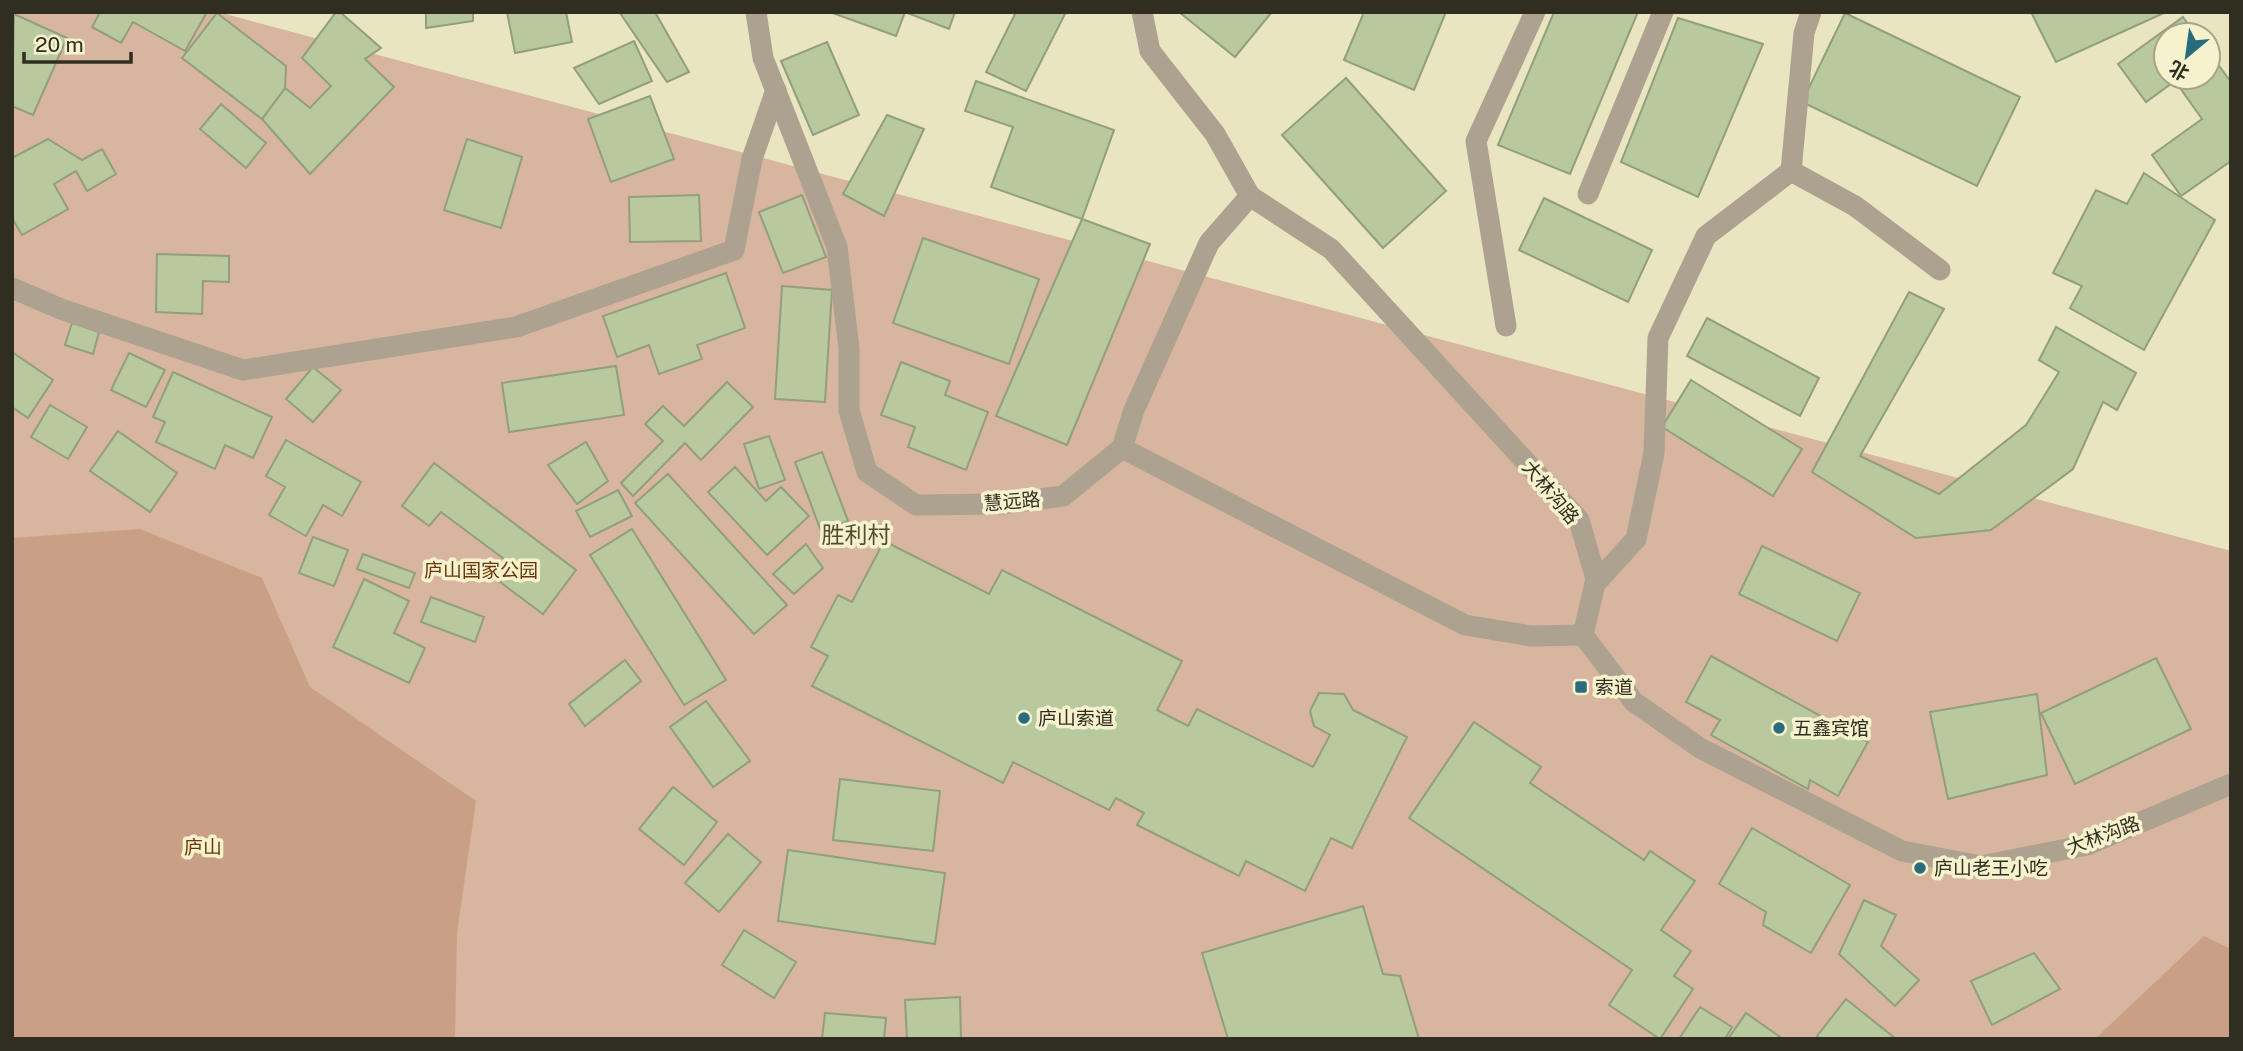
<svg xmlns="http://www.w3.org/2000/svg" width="2243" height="1051" font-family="'Public Sans','Noto Sans SC',sans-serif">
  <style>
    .green { fill: #d7b59f }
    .forest { fill: #c9a085 }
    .building { fill: #b8c99d; stroke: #929e7e; stroke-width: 2 }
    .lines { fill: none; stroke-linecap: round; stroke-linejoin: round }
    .street { stroke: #ada190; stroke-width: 21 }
    .poi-dot { fill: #296c7d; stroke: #f7f2ce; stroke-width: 2.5 }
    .labels { text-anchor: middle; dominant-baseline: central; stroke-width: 7; stroke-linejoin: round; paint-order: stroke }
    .street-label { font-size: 19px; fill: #302e20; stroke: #f7f2ce }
    .park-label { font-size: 19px; fill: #6b360a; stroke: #f7f2ce }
    .poi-label { font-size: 19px; fill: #302e20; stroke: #f7f2ce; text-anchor: start }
    .quarter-label { font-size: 23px; fill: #524d2e; stroke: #f7f2ce }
  </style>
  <rect width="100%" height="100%" fill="#eae5c1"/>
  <!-- green -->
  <polygon class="green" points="12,12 218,12 2231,551 2231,1039 12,1039"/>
  <!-- forest -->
  <g class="forest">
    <polygon points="140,529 262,578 310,687 476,801 457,933 455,1039 12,1039 12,538"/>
    <polygon points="2204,936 2231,949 2231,1039 2095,1039"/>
  </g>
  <!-- building -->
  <g class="building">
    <polygon points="100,12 207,12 185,51 133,22 121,43 92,27"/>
    <polygon points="336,12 340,12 381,48 365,59 394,87 310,174 262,119 285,88 310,108 331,86 302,58"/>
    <polygon points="426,12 473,12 473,21 426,28"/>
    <polygon points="507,12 566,12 572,42 515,53"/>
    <polygon points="623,12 655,12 689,72 667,82 620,13"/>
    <polygon points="830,12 955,12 949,29 905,12 896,36"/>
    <polygon points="1016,12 1061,12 1065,14 1026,91 986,72"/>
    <polygon points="1179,12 1272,12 1235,57"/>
    <polygon points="1364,12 1446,12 1414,90 1344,60"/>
    <polygon points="1554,12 1638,12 1570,174 1498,145"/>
    <polygon points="2031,12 2166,12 2056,62"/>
    <polygon points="217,13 286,66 285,88 262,119 182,58"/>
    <polygon points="1845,13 2020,97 1977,186 1802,102"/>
    <polygon points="14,14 67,38 33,115 12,106"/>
    <polygon points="2183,17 2196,35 2166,35 2166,77 2208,77 2208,51 2231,82 2231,161 2181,196 2152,155 2202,119 2175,81 2146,102 2118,64"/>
    <polygon points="1678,18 1763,44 1698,197 1621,162"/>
    <polygon points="634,41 652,81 599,104 574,68"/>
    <polygon points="827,42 859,115 813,135 781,61"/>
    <polygon points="1346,78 1446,191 1383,248 1282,135"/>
    <polygon points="976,81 1114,130 1082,219 991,187 1013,127 965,111"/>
    <polygon points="650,96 674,159 611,182 588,119"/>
    <polygon points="221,104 266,143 246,168 200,129"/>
    <polygon points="887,115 924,129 884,216 843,194"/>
    <polygon points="48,139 82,160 102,149 116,174 87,191 76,171 54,184 68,209 22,235 12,218 12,158"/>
    <polygon points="467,139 522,157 501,228 444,210"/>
    <polygon points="2144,173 2215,220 2144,350 2070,308 2082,286 2053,273 2096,190 2127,204"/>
    <polygon points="699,195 701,241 630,242 629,197"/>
    <polygon points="802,195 826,257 783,273 759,212"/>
    <polygon points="1544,198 1652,250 1628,302 1519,250"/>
    <polygon points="1082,219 1150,244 1067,445 996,416"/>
    <polygon points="923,238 1039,279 1009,364 893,323"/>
    <polygon points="157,254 229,256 229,282 203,281 202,314 156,312"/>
    <polygon points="726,273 745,328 697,345 702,359 659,374 649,345 617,357 603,316"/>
    <polygon points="782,286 832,290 825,402 775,399"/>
    <polygon points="1909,292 1944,309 1860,456 1939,494 2026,425 2059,372 2039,360 2056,327 2136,373 2117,410 2103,402 2073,469 1991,530 1916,538 1812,472"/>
    <polygon points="1707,318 1819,378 1800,416 1687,356"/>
    <polygon points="72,323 99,332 93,354 65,345"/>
    <polygon points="12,352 53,380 28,418 12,407"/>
    <polygon points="129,353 165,370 146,407 111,390"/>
    <polygon points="901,362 950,381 945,395 988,412 966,470 908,447 915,427 881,415"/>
    <polygon points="616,366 624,415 509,432 502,383"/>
    <polygon points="313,367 341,390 313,422 286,399"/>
    <polygon points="173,372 272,417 253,458 225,445 215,469 156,442 165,422 153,417"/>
    <polygon points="1691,380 1802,449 1773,496 1662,427"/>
    <polygon points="727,382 753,407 701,460 685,443 633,496 621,483 663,441 645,424 663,406 684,426"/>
    <polygon points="50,405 87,427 68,459 31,437"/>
    <polygon points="118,431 177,473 150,512 90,471"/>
    <polygon points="769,436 785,480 759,489 744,444"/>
    <polygon points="286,440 361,482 342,516 323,505 306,536 269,515 285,487 266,476"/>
    <polygon points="586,442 608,481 577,504 548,465"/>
    <polygon points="822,452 848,521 821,531 795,462"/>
    <polygon points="434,463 576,570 543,614 500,582 512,565 441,512 429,526 402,506"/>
    <polygon points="735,467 766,501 781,487 809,516 767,555 708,492"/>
    <polygon points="668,474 787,605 754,634 635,503"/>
    <polygon points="618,490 632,516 590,537 576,511"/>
    <polygon points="632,529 726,680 684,705 590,555"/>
    <polygon points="313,537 348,550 334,586 299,573"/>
    <polygon points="884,541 989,594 1002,570 1182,661 1157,710 1188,726 1197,709 1313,767 1330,735 1314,726 1310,711 1319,693 1344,694 1353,710 1407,737 1352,848 1331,838 1305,891 1246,861 1239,876 1137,825 1144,813 1116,798 1109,810 1013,762 1003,783 812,686 828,656 811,647 838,595 852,602"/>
    <polygon points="806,544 823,568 794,594 773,574"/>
    <polygon points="1762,546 1860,593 1837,641 1739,594"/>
    <polygon points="363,554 415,573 409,588 357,569"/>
    <polygon points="364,579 409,601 394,633 425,648 409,683 333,647"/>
    <polygon points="431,597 484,617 475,642 421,622"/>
    <polygon points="1711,656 1868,742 1838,796 1810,780 1808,789 1711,735 1720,720 1686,702"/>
    <polygon points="2156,658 2191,729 2075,784 2041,713"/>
    <polygon points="625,660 641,681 585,726 569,704"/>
    <polygon points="2037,694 2047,775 1948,799 1930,712"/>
    <polygon points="706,701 750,761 713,787 670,727"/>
    <polygon points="1474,722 1541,767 1530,783 1644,860 1650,851 1695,881 1661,930 1691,951 1674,976 1693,989 1660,1039 1609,1005 1632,970 1409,818"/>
    <polygon points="840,779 940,791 933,851 833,840"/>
    <polygon points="673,787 717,822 684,865 639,829"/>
    <polygon points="1752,828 1850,885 1811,953 1763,925 1766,912 1719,884"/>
    <polygon points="728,834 761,862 719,912 685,883"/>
    <polygon points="788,850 945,873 935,944 778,921"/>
    <polygon points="1864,900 1896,915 1881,946 1919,980 1895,1006 1839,954"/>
    <polygon points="1363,906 1383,974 1400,976 1419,1039 1228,1039 1202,953"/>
    <polygon points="744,930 796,962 774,998 722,965"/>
    <polygon points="2034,953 2060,989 1992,1025 1971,981"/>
    <polygon points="960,997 961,1039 907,1039 905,1000"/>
    <polygon points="1846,999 1896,1039 1821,1039 1817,1036"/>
    <polygon points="1700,1007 1732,1027 1725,1039 1679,1039"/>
    <polygon points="825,1013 886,1018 884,1039 822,1039"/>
    <polygon points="1746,1013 1783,1039 1728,1039"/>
  </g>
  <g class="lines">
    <!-- street -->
    <g class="street">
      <polyline points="756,12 763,58 837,247 849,349 849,410 867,472 916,505 1002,504 1063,496 1122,448 1465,625 1531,636 1583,635"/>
      <polyline points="1142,12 1150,51 1215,134 1250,196 1331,249 1579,520 1596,579 1583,635 1634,702 1700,748 1902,851 1981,866 2087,845 2231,784"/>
      <polyline points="1791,171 1855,206 1940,270"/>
      <polyline points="1588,194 1663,12"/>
      <polyline points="12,288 61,309 243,370 516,327 734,250 752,159 776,90"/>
      <polyline points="1506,326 1476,141 1535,12"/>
      <polyline points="1122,448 1134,410 1209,243 1250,196"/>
      <polyline points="1595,584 1636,539 1654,453 1658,338 1706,236 1791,171 1804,33 1811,12"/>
    </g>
  </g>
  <!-- markers -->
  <g class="poi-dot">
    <rect x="1574" y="680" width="14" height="14" rx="3.5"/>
    <circle cx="1024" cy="718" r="7"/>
    <circle cx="1779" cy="728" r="7"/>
    <circle cx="1920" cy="868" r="7"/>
  </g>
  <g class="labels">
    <!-- street labels -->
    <g class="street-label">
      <text transform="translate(1551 492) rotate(50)">大林沟路</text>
      <text transform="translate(1012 501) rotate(-5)">慧远路</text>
      <text transform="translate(2103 835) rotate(-20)">大林沟路</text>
    </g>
    <!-- park labels -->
    <g class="park-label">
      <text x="481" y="570">庐山国家公园</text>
      <text x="203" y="847">庐山</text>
    </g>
    <!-- poi labels -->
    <g class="poi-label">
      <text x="1595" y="687">索道</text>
      <text x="1038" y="718">庐山索道</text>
      <text x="1793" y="728">五鑫宾馆</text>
      <text x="1934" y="868">庐山老王小吃</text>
    </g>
    <!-- quarter labels -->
    <g class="quarter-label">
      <text x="856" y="534">胜利村</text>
    </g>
  </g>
  <!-- border -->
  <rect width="2243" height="1051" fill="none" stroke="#302e20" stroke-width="28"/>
  <!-- north arrow -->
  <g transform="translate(2187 56) rotate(209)"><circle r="33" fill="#f7f2ce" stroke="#a7a488" stroke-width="2"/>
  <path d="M0-5L12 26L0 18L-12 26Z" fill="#296c7d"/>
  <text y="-10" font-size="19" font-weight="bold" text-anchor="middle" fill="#302e20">北</text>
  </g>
  <!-- scale -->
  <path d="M24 52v10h107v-10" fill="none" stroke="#302e20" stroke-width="3.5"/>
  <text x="35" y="52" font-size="21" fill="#302e20" stroke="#f7f2ce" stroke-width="5" paint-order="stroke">20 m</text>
</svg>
